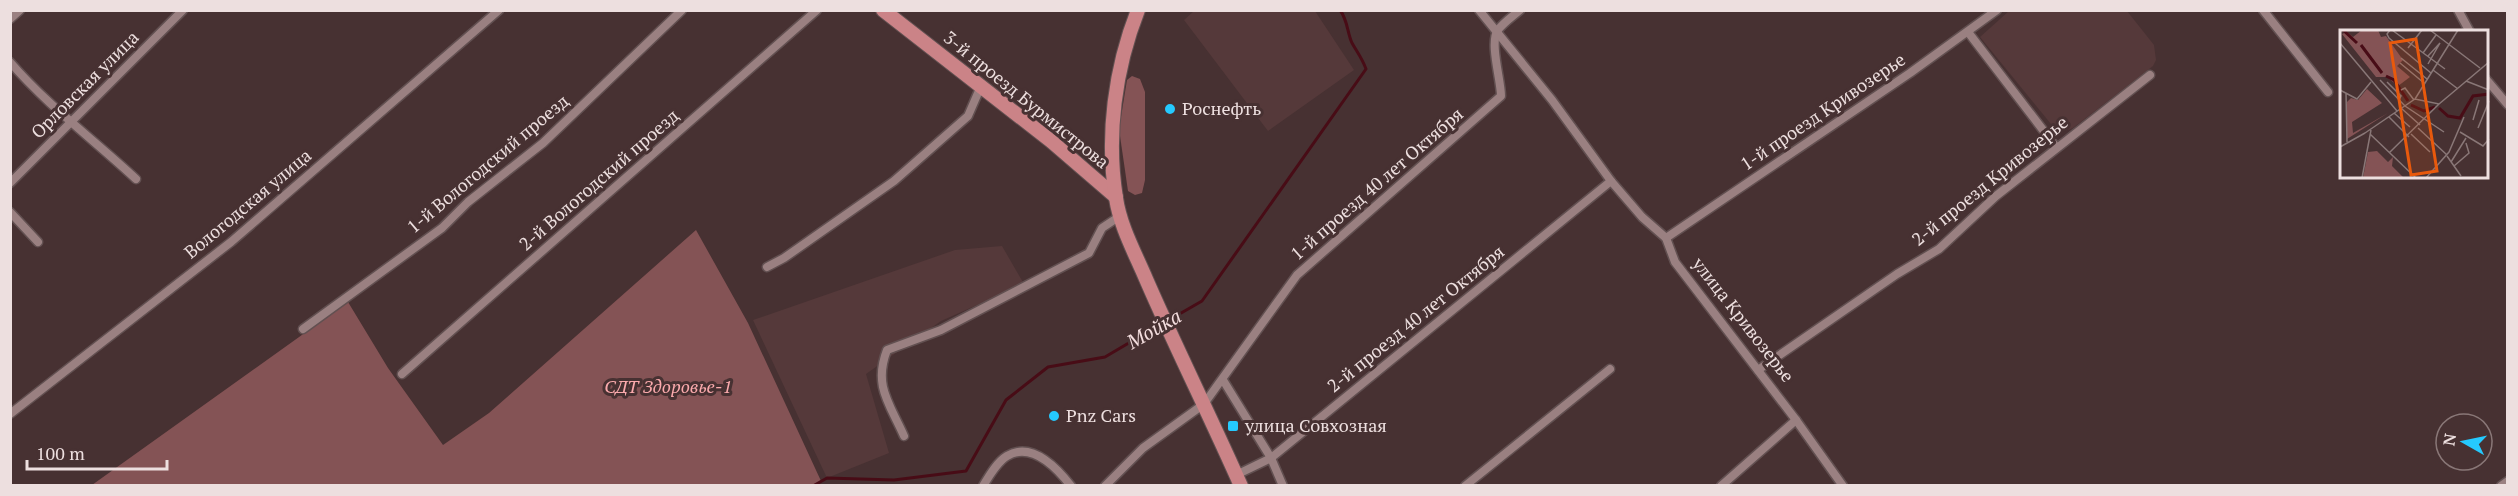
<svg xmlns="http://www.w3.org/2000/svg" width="2518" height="496" viewBox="0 0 2518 496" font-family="'PT Serif',serif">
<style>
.built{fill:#55393a}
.green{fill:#845355}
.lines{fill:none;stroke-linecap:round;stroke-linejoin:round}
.stream{stroke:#480c16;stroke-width:3}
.street-casing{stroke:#625051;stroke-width:11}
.primary-casing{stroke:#625051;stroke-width:16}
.street{stroke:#9a8081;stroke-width:8}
.primary{stroke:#cb8387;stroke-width:14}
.poi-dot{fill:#25c9fe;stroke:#473132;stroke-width:2}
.labels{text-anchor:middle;stroke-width:6;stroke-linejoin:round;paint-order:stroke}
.street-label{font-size:18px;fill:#eddfdf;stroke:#473132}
.poi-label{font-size:18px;fill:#eddfdf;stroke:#473132;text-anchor:start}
.park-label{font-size:18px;font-style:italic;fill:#fbaaad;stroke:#473132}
.water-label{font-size:20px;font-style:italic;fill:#f4dedf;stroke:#473132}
.inset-river{fill:none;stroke:#480c16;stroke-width:3}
.inset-road{fill:none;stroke:#897777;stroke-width:1.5}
.view{fill:#e8590c;fill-opacity:0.15;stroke:#e8590c;stroke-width:3}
.inset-edge{fill:none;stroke:#eddfdf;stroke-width:3}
</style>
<rect width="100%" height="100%" fill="#473132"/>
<g class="built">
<path d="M1194 11H1315L1354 70 1268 131 1184 20Z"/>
<path d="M2009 11H2127L2154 45 2156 60 2153 66 2073 128 2065 131 2055 129 1980 37Z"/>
<path d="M1002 246 1024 284 941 321 866 374 889 453 827 478 753 320 955 250Z"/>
</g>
<g class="green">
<path d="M1132 76 1140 79 1145 92V180L1142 193 1135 195 1128 191 1119 129 1127 80Z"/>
<path d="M696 230 748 323 821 481 816 485H92L348 302 388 368 443 445 489 413Z"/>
</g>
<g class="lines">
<g class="stream">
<path d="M1169 320 1202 301 1366 69C1362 58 1357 52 1352 43 1347 32 1348 21 1340 10"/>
<path d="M813 486 827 478 894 480 966 471 1006 400 1048 367 1105 357 1161 324"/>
</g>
<g class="street-casing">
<g id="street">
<path d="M1479 10 1552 100 1611 181 1642 217 1666 238 1675 262 1796 420 1843 486"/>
<path d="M2263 10 2328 92"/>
<path d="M2458 10 2470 32"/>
<path d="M10 19 20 10"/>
<path d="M1968 32 2056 147"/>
<path d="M10 62C47 105 94 140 136 179"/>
<path d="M2486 79 2508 105"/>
<path d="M10 183 183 10"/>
<path d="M10 212 38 242"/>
<path d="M1666 238 1910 73 1997 10"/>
<path d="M767 267 784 258 894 181 968 116 981 86"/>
<path d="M303 329 442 228 468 202 543 143 682 10"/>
<path d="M1758 370 1897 274 1939 249 1996 196 2150 75"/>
<path d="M402 374 817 10"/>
<path d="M1223 380 1271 458 1283 486"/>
<path d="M10 414 231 242 499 10"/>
<path d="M904 436C890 404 873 386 887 350L941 330 1089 253 1102 228 1120 216"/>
<path d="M1236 475 1271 458 1611 181"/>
<path d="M983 486C989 476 997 462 1007 456 1032 441 1057 468 1071 486"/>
<path d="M1105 486 1143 448 1204 404 1297 275 1501 96C1501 80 1489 42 1498 30 1503 23 1513 16 1520 10"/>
<path d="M1465 486 1610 369"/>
<path d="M1721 486 1796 420"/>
<path d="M2501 486 2508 481"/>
</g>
</g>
<g class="primary-casing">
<g id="primary">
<path d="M883 10 1051 141 1116 197"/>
<path d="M1138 10C1115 68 1106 136 1116 198 1120 226 1135 253 1146 279 1176 348 1210 416 1241 486"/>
</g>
</g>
<use href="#street" class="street"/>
<use href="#primary" class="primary"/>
</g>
<g class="poi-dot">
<circle cx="1170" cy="109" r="6"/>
<circle cx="1054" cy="416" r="6"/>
<rect x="1227" y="420" width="12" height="12" rx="3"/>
</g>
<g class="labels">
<g class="street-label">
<text transform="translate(85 85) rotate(-45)" y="6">Орловская улица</text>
<text transform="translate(1026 100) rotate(39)" y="6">3-й проезд Бурмистрова</text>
<text transform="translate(1823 112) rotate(-34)" y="6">1-й проезд Кривозерье</text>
<text transform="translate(488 164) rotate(-40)" y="6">1-й Вологодский проезд</text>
<text transform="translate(599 180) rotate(-41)" y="6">2-й Вологодский проезд</text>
<text transform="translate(1990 181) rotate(-39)" y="6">2-й проезд Кривозерье</text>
<text transform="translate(1377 184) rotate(-41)" y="6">1-й проезд 40 лет Октября</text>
<text transform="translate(248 204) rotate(-40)" y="6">Вологодская улица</text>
<text transform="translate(1416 319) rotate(-39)" y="6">2-й проезд 40 лет Октября</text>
<text transform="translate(1743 320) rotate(52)" y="6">улица Кривозерье</text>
</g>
<g class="poi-label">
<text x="1182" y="115">Роснефть</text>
<text x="1066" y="422">Pnz Cars</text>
<text x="1245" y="432">улица Совхозная</text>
</g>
<g class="park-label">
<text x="668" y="393">СДТ Здоровье-1</text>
</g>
<g class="water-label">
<text transform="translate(1154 329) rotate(-30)" y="7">Мойка</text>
</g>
</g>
<g transform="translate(2340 30)">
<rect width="148" height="148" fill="#473132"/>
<path d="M22 0H38L41 7 46 6 63 30 57 36 70 47 58 56 47 47H36L2 4 7 2 13 7ZM27 59 42 73 12 92 13 103 48 83 7 109V72L11 68 18 70ZM37 121 48 132 53 127 52 136 64 148H23L28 122Z" fill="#845355"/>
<path class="inset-river" d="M3 0 17 13M21 15 42 43M46 46 54 50 68 71M71 75 84 81 95 77M99 78 108 86 120 88 133 66 149 64"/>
<path class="inset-road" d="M50 0 47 4 49 8 91 43M52 0 105 39M90 0 140 38M0 13 57 81M68 18 82 0M83 23 96 5M88 26 100 13 88 34M61 28 87 49M60 33 84 53M93 40 118 59M40 50 65 76 104 102M126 51 149 60M47 52 61 66 59 70M0 60 17 69 31 52M61 60 65 58 74 70M6 63 7 112M75 69 118 0M61 78 80 95M54 83 70 97M49 87 69 107M133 90 139 70M78 98 107 125M138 98 149 71M120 102 143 116 149 109M25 103 75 69 99 74 149 32M30 104 76 148M71 104 90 122M0 117 25 103M49 123 99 74M107 126 121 146M111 132 126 108M114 136 129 123 126 113M22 148 31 100M86 148 109 122 124 87"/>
<path class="view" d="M76 9 97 141 71 145 50 13Z"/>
<rect width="148" height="148" class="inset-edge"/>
</g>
<rect width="2518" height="496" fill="none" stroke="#eddfdf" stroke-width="24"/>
<g transform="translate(2464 442) rotate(279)"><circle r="28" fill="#473132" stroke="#897777" stroke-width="1.5"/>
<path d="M0-4.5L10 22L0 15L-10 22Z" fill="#25c9fe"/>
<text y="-9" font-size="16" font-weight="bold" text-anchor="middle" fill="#eddfdf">N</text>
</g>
<path d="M27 460v9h140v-9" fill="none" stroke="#eddfdf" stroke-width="3"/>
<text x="36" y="460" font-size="18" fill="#eddfdf" stroke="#473132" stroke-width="4.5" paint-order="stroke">100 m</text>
</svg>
